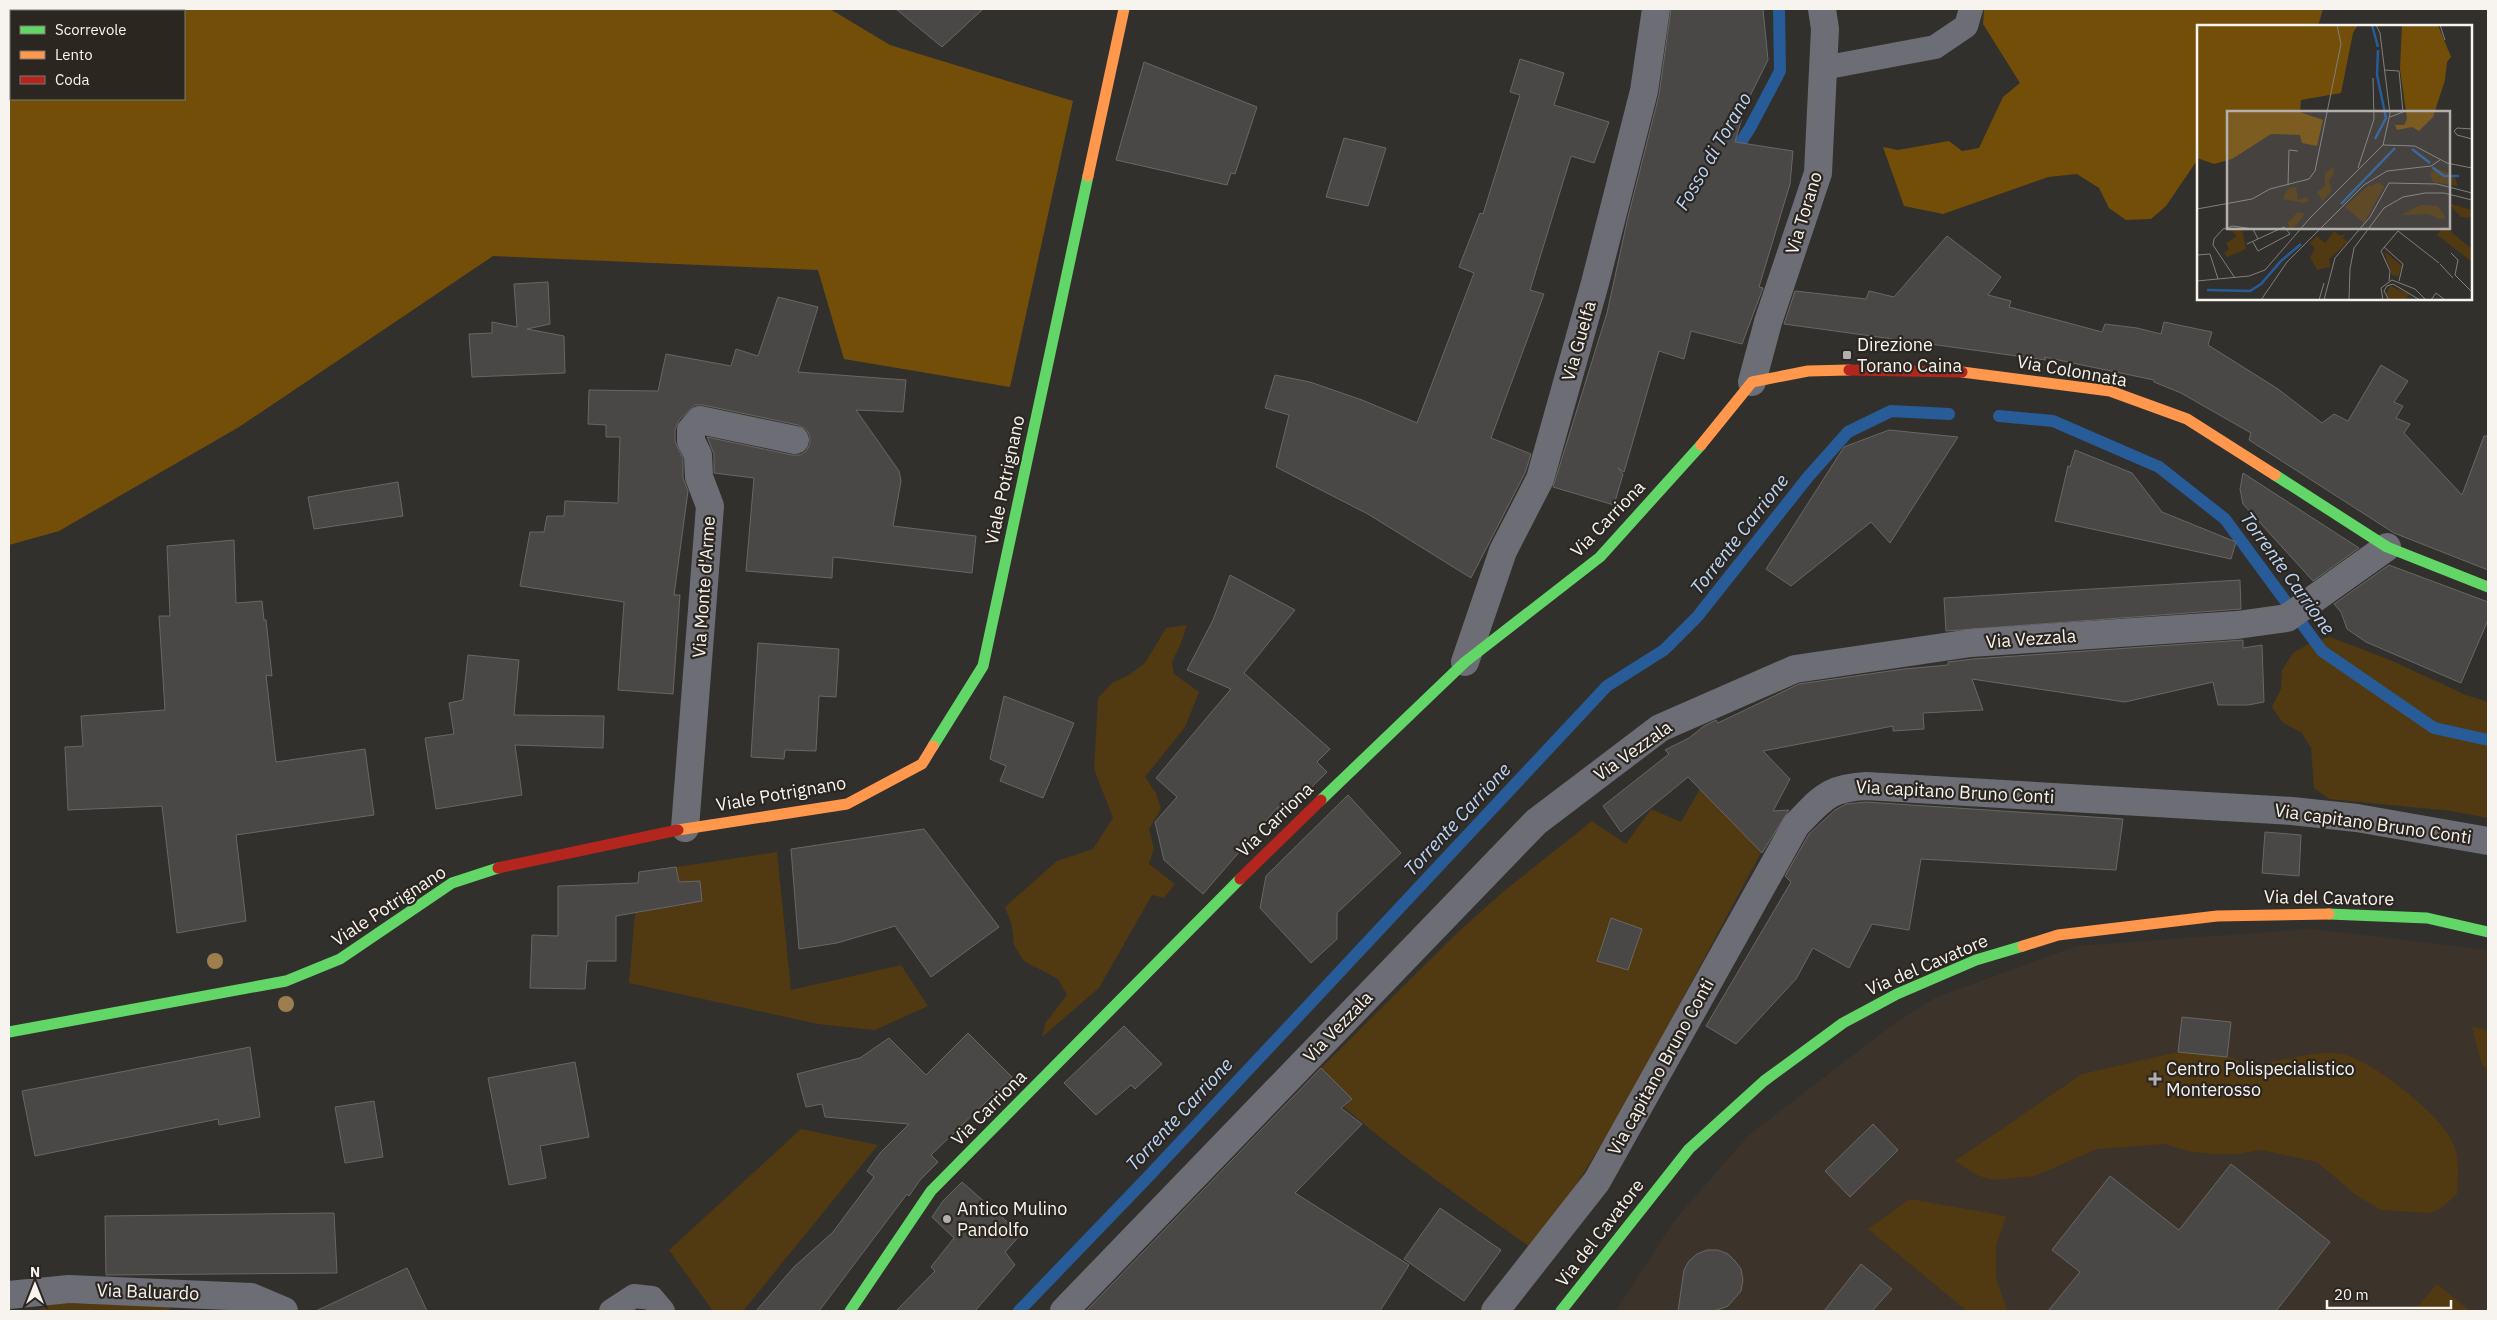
<svg xmlns="http://www.w3.org/2000/svg" width="2497" height="1320" viewBox="0 0 2497 1320" font-family="'IBM Plex Sans',sans-serif">
<style>
.built{fill:#3c342a}
.green{fill:#513911}
.forest{fill:#734e09;fill-rule:evenodd}
.lines{fill:none;stroke-linecap:round;stroke-linejoin:round}
.stream{stroke:#275c98;stroke-width:12}
.building{fill:#4a4846;stroke:#696765}
.lane{stroke:#6c6d75;stroke-width:24}
.street{stroke:#6c6d75;stroke-width:28}
.fast{stroke:#63d668;stroke-width:11}
.slow{stroke:#ff974d;stroke-width:11}
.jam{stroke:#b3261e;stroke-width:11}
.tree{fill:#9f7e4d}
.poi-dot{fill:#b2afac;stroke:#2b2620;stroke-width:2}
.labels{text-anchor:middle;stroke-width:4.5;stroke-linejoin:round;paint-order:stroke}
.street-label{font-size:18px;fill:#f7f4f0;stroke:#2b2620}
.poi-label{font-size:18px;fill:#f7f4f0;stroke:#2b2620;text-anchor:start}
.water-label{font-size:19px;font-style:italic;fill:#bad7fd;stroke:#2b2620}
.inset-river{fill:none;stroke:#275c98;stroke-width:2.5}
.inset-road{fill:none;stroke:#817e7b;stroke-width:1}
.view{fill:#b2afac;fill-opacity:0.15;stroke:#b2afac;stroke-width:2.5}
.inset-edge{fill:none;stroke:#f7f4f0;stroke-width:2.5}
</style>
<rect width="100%" height="100%" fill="#32302d"/>
<path class="built" d="M2311 929 2488 950V1311H1616L1674 1221 1749 1135 1895 1023 1937 997 2077 946Z"/>
<g class="green">
<path d="M1187 625 1181 643 1172 662 1174 674 1199 692 1185 727 1145 777 1156 793 1161 809 1149 829 1154 849 1149 864 1175 884 1164 898 1152 895 1099 988 1042 1037 1046 1022 1067 995 1058 979 1024 961 1014 945 1012 926 1005 907 1057 861 1093 849 1113 818 1094 769 1098 698 1112 683 1129 675 1145 663 1166 628Z"/>
<path d="M2330 637 2390 660 2466 695 2488 702V818L2451 811 2329 799 2314 788 2311 748 2301 732 2283 723 2272 707 2281 689 2282 670 2293 653 2310 643Z"/>
<path d="M1700 789 1762 851 1623 1109 1575 1187 1530 1247C1467 1202 1402 1158 1344 1107L1352 1099 1321 1068 1457 933 1504 891 1592 821 1626 844 1651 809 1681 822Z"/>
<path d="M777 852 791 990 901 965 928 1006 875 1030 855 1028 818 1024 629 983 635 913 683 905 676 867Z"/>
<path d="M2472 1026 2488 1031V1070L2482 1065Z"/>
<path d="M2178 1052C2194 1054 2211 1055 2227 1057 2236 1059 2245 1063 2254 1063 2282 1064 2310 1049 2341 1054 2370 1058 2444 1117 2454 1145 2460 1161 2458 1177 2457 1194L2443 1207 2430 1213 2381 1210 2356 1195 2317 1162 2261 1150 2237 1154H2213L2187 1151 2165 1144 2097 1149 2035 1176 1994 1180 1979 1176 1955 1161 2082 1074Z"/>
<path d="M801 1129 878 1145 743 1311H713L669 1250Z"/>
<path d="M1910 1199 2006 1216 1996 1246V1278L2007 1311H1967L1868 1229Z"/>
<path d="M2437 1284 2470 1311H2414Z"/>
<path d="M52 1303 169 1306 170 1311H36Z"/>
</g>
<g class="forest">
<path d="M9 9H830L890 45 1073 101 1010 387 844 359 818 270 493 256 239 427 59 531 9 545ZM11 11H184V99H11Z"/>
<path d="M1984 9H2323L2318 26H2198V159L2166 206 2151 219 2126 220 2109 208 2099 188 2077 174 2048 177 1943 214 1904 206 1883 147 1898 150 1949 141 1962 151 1979 148 2003 97 2020 83 1983 24Z"/>
</g>
<g class="lines">
<g class="stream">
<path d="M1732 156 1750 128 1780 71 1779 9"/>
<path d="M1999 416 2053 421 2159 467 2225 519 2322 651 2434 728 2488 740"/>
<path d="M1019 1311 1147 1178 1607 686 1664 650 1697 617 1808 477 1848 432 1891 411 1949 414"/>
</g>
</g>
<g class="building">
<path d="M896 9H983L942 47Z"/>
<path d="M1671 9H1763L1768 60 1746 104 1735 142 1793 151 1790 184 1759 287 1763 288 1742 344 1691 331 1684 359 1659 351 1624 472 1618 468 1623 474 1614 505 1553 487 1607 313 1628 217 1659 95Z"/>
<path d="M1520 59 1564 73 1554 105 1609 122 1594 163 1571 156 1530 290 1544 294 1491 438 1531 454 1525 473 1471 578 1368 514 1276 467 1289 415 1265 408 1275 375 1310 382 1362 400 1417 423 1474 273 1459 267 1480 213 1483 214 1520 95 1510 92Z"/>
<path d="M1144 62 1257 107 1235 174 1231 173 1227 185 1116 160Z"/>
<path d="M1344 138 1386 148 1368 206 1326 197Z"/>
<path d="M1947 236 2001 277 1988 295 2011 301 2009 307 2102 332 2105 324 2137 328 2161 334 2164 322 2212 332 2208 345 2278 389 2322 423 2334 414 2348 421 2381 365 2408 381 2394 402 2403 406 2396 418 2410 424 2404 433 2462 495 2484 436H2488V570L2394 533 2249 440 2251 433 2181 393 2154 382V380L2044 357 2046 360 1784 324 1795 291 1866 299 1869 291 1894 297Z"/>
<path d="M548 282 550 324 527 329 564 336 565 373 472 377 469 334 492 333V322L517 327 514 284Z"/>
<path d="M778 297 818 307 798 372 906 380 903 412 856 410 899 471 901 481 893 526 976 536 972 573 833 557 832 578 746 571 754 478 714 473V454L707 437 792 455H800L806 451 810 444V436L806 429 798 425 703 405H695L679 420 675 430V441L683 459V478L688 491 674 595H680L673 694 618 690 624 602 520 586 530 532H544L547 516H564L565 501 618 503 620 437H606V425L588 424 589 390 658 391 666 354 731 366 736 349 758 356Z"/>
<path d="M1889 430 1958 437 1890 543 1871 522 1791 586 1766 569 1844 447Z"/>
<path d="M2075 450 2132 473 2162 512 2236 542 2231 559 2055 521 2068 466 2070 467Z"/>
<path d="M2243 473 2359 548 2313 581 2243 504 2240 489Z"/>
<path d="M398 482 403 516 314 529 308 497Z"/>
<path d="M234 540 236 603 262 601 264 620H266L272 676 266 675 276 762 365 749 374 815 236 835 246 921 177 933 162 806 68 810 65 747 83 746 81 716 165 710 159 616H170L167 546Z"/>
<path d="M2389 565 2488 602V620L2461 683 2366 642 2347 629 2341 612 2334 604Z"/>
<path d="M1230 575 1295 610 1244 673 1330 749 1317 762 1327 772 1276 822 1278 807 1203 894 1164 860 1155 822 1177 797 1156 778 1231 689 1187 670 1213 620Z"/>
<path d="M2240 580 2241 609 1946 631 1944 598Z"/>
<path d="M2243 640V648L2262 645 2264 702 2248 705H2218L2213 682 2125 702 1972 679 1983 710 1923 713 1924 729 1893 731V726L1763 751 1790 779 1773 811 1789 810 1762 853 1688 777 1621 832 1603 806 1669 754 1665 750 1689 738 1704 726 1716 720 1718 723 1799 684 1904 669 1948 665V662L1973 659Z"/>
<path d="M758 643 839 649 836 697 819 696 816 751 785 750 784 759 751 757Z"/>
<path d="M468 655 519 660 514 715 604 716 603 748 515 745 522 795 436 809 425 738 454 734 449 703 463 700Z"/>
<path d="M1004 696 1074 723 1043 798 1000 781 1006 766 990 759Z"/>
<path d="M1348 795 1401 853 1337 913V939L1311 963 1260 908 1266 876Z"/>
<path d="M1866 802 2123 819 2116 870 1921 859 1909 930 1872 924 1849 968 1813 948 1796 979 1736 1044 1706 1026 1791 882 1785 876 1809 834 1835 810 1846 804Z"/>
<path d="M924 829 999 927 931 977 895 926 837 943 799 949 791 849Z"/>
<path d="M2265 832 2301 835 2299 876 2262 873Z"/>
<path d="M676 867 679 882 700 881 702 901 616 916V961H587L585 989 530 988 532 935 558 936V886L638 883 639 872Z"/>
<path d="M1611 918 1642 929 1628 970 1597 961Z"/>
<path d="M2182 1017 2231 1022 2227 1057 2178 1052Z"/>
<path d="M1124 1026 1162 1064 1135 1089 1131 1085 1096 1115 1064 1083Z"/>
<path d="M968 1033 1012 1077 931 1155 938 1162 920 1180 909 1196 907 1194 819 1311H756L794 1267 833 1232 874 1177 867 1171 880 1153 909 1124 825 1117 822 1104 806 1107 797 1074 860 1058 889 1038 926 1075Z"/>
<path d="M250 1047 260 1117 219 1125 218 1119 35 1156 22 1091Z"/>
<path d="M575 1062 589 1137 540 1146 546 1178 509 1185 488 1078Z"/>
<path d="M1321 1068 1352 1099 1341 1108 1362 1124 1295 1193 1409 1265 1380 1311H1086Z"/>
<path d="M374 1101 383 1157 345 1163 335 1107Z"/>
<path d="M1873 1124 1898 1150 1850 1197 1825 1171Z"/>
<path d="M2231 1164 2330 1242 2276 1311H2048L2080 1272 2052 1250 2110 1176 2179 1230Z"/>
<path d="M962 1182 1021 1234 1005 1252 1015 1265 975 1311H896L935 1271 931 1267 954 1238 932 1217 943 1201Z"/>
<path d="M1440 1208 1501 1250 1464 1301 1404 1259Z"/>
<path d="M334 1213 337 1273 106 1275 105 1216Z"/>
<path d="M1707 1250H1718L1728 1254 1735 1261 1741 1269 1743 1280 1741 1291 1728 1306 1714 1311H1678L1684 1270 1689 1261 1697 1254Z"/>
<path d="M1861 1264 1892 1289 1872 1311H1824Z"/>
<path d="M407 1268 427 1311H316Z"/>
</g>
<g class="lines">
<g class="lane">
<path d="M1823 68 1935 47 1966 26 1971 9"/>
<path d="M611 1311 634 1296 652 1298 663 1311"/>
</g>
<g class="street">
<path d="M1752 382 1768 322 1818 173 1825 29 1822 9"/>
<path d="M1465 662 1503 551 1540 479 1595 283 1644 91 1656 9"/>
<path d="M685 828 710 506 699 477 698 455 691 441V430L700 420 795 440"/>
<path d="M9 1295 69 1289 251 1297 284 1311"/>
<path d="M1064 1311 1536 822 1660 728 1795 669 1971 643 2237 625 2287 618 2387 547"/>
<path d="M1495 1311 1597 1181 1796 825C1822 799 1827 788 1866 786L2292 811 2357 818 2488 841"/>
</g>
<g class="fast">
<path d="M2275 475 2387 547 2488 587"/>
<path d="M933 746 983 666 1088 176"/>
<path d="M1321 800 1465 662 1600 557 1701 445"/>
<path d="M2329 914 2427 918 2488 932"/>
<path d="M9 1032 286 981 340 959 452 883 498 868"/>
<path d="M850 1311 931 1191 1240 879"/>
<path d="M1561 1311 1689 1149 1764 1081 1843 1023 1897 994 1976 960 2023 946"/>
</g>
<g class="slow">
<path d="M1088 176 1124 9"/>
<path d="M1962 372 2110 391 2187 419 2275 475"/>
<path d="M1701 445 1752 382 1808 371 1849 370"/>
<path d="M678 830 847 804 922 764 933 746"/>
<path d="M2023 946 2058 935 2217 916 2329 914"/>
</g>
<g class="jam">
<path d="M1849 370 1962 372"/>
<path d="M498 868 678 830"/>
<path d="M1240 879 1321 800"/>
</g>
</g>
<g class="tree">
<circle cx="215" cy="961" r="8"/>
<circle cx="286" cy="1004" r="8"/>
</g>
<g class="poi-dot">
<rect x="1842" y="350" width="10" height="10" rx="2.5"/>
<path d="M2152.5 1071.5h5v5h5v5h-5v5h-5v-5h-5v-5h5z"/>
<circle cx="947" cy="1219" r="5"/>
</g>
<g class="labels">
<g class="street-label">
<text transform="translate(1804 213) rotate(-73)" y="6">Via Torano</text>
<text transform="translate(1579 341) rotate(-74)" y="6">Via Guelfa</text>
<text transform="translate(2072 371) rotate(10)" y="6">Via Colonnata</text>
<text transform="translate(1005 480) rotate(-78)" y="6">Viale Potrignano</text>
<text transform="translate(1608 519) rotate(-46)" y="6">Via Carriona</text>
<text transform="translate(704 587) rotate(-86)" y="6">Via Monte d'Arme</text>
<text transform="translate(2031 639) rotate(-4)" y="6">Via Vezzala</text>
<text transform="translate(1633 751) rotate(-35)" y="6">Via Vezzala</text>
<text transform="translate(1955 792) rotate(3)" y="6">Via capitano Bruno Conti</text>
<text transform="translate(781 794) rotate(-10)" y="6">Viale Potrignano</text>
<text transform="translate(1275 820) rotate(-44)" y="6">Via Carriona</text>
<text transform="translate(2373 824) rotate(8)" y="6">Via capitano Bruno Conti</text>
<text transform="translate(2329 898) rotate(1)" y="6">Via del Cavatore</text>
<text transform="translate(389 906) rotate(-33)" y="6">Viale Potrignano</text>
<text transform="translate(1927 965) rotate(-23)" y="6">Via del Cavatore</text>
<text transform="translate(1338 1027) rotate(-46)" y="6">Via Vezzala</text>
<text transform="translate(1661 1067) rotate(-61)" y="6">Via capitano Bruno Conti</text>
<text transform="translate(989 1108) rotate(-45)" y="6">Via Carriona</text>
<text transform="translate(1600 1233) rotate(-52)" y="6">Via del Cavatore</text>
<text transform="translate(148 1292) rotate(2)" y="6">Via Baluardo</text>
</g>
<g class="poi-label">
<text x="1857" y="351">Direzione<tspan x="1857" dy="21">Torano Caina</tspan></text>
<text x="2166" y="1075">Centro Polispecialistico<tspan x="2166" dy="21">Monterosso</tspan></text>
<text x="957" y="1215">Antico Mulino<tspan x="957" dy="21">Pandolfo</tspan></text>
</g>
<g class="water-label">
<text transform="translate(1713 151) rotate(-60)" y="7">Fosso di Torano</text>
<text transform="translate(1739 534) rotate(-52)" y="7">Torrente Carrione</text>
<text transform="translate(2288 573) rotate(54)" y="7">Torrente Carrione</text>
<text transform="translate(1457 819) rotate(-47)" y="7">Torrente Carrione</text>
<text transform="translate(1179 1114) rotate(-47)" y="7">Torrente Carrione</text>
</g>
</g>
<g transform="translate(2197 25)">
<rect width="275" height="275" fill="#32302d"/>
<path d="M136 142 137 148 132 156 135 165 123 179 125 175 120 167 128 161V149ZM238 143 257 150 261 161 236 157 233 149ZM182 157 187 162 167 198 148 182 172 160 175 161ZM99 162 101 175 110 172 113 176 106 178 86 174 90 164ZM251 178 275 185V193L264 192ZM224 180 241 181 249 193 242 194 232 189 204 190ZM101 187 108 189 95 205 90 198ZM247 201 275 224V237L240 210ZM45 203 49 224 30 232 27 228 32 224 29 218 40 211 32 204ZM137 206 143 211 148 209 146 213 151 217 132 234 133 242 120 245 113 232 118 224 113 218 120 211 128 218ZM187 226 205 241 201 252 195 250ZM193 261 213 269 208 275H195L189 270Z" fill="#513911"/>
<path d="M0 0H161L156 8 144 68 104 75 103 87 126 95 120 121 105 118 103 110 74 109 35 134 17 139 0 133ZM205 0H241L254 32 250 37 248 55 236 92 222 106 215 102 200 105 198 100H207L210 94 203 44Z" fill="#734e09"/>
<path class="inset-river" d="M175 0 181 22M178 114 189 93 180 50 181 25M215 124 233 138M235 142 247 151H262M144 179 198 123M10 265 53 266 64 259 84 236 104 219"/>
<path class="inset-road" d="M179 0 183 8 193 89 186 120M243 0 248 15M187 45 202 46 206 87 193 92M275 104 260 103 257 106 260 110 275 114M161 143 177 94 176 53M91 160 92 125 101 126M0 184 55 174 73 164 112 154 118 146 144 19 140 0M50 219 87 202 93 209 61 226 56 217M187 222 206 239 202 256M254 228 261 235 258 250 275 267M0 230 13 229 21 254M243 239 256 253M38 253 16 220 17 214 26 204 36 201 56 204 61 214M0 256 52 251 68 245 113 193 186 120 218 121 250 138 275 143M192 256 193 246 184 226 201 206 242 238M64 275 90 237 167 160 190 146 234 141 243 135M122 275 127 258M127 275 138 233 173 192 192 158 240 159 275 168M152 275 153 244 157 223 187 183 206 172 228 168H247L275 175M186 275 184 263 195 255 218 264 229 275M192 275 187 266 190 261 196 259 223 275M234 275 239 268 248 275"/>
<path class="view" d="M30 86H253V204H30Z"/>
<rect width="275" height="275" class="inset-edge"/>
</g>
<rect width="2497" height="1320" fill="none" stroke="#f7f4f0" stroke-width="20"/>
<rect x="10" y="10" width="175" height="90" fill="#2b2620" stroke="#7d7873"/>
<rect x="20" y="26" width="25" height="8" fill="#63d668" stroke="#7d7873"/>
<text x="55" y="35" font-size="15" fill="#f7f4f0">Scorrevole</text>
<rect x="20" y="51" width="25" height="8" fill="#ff974d" stroke="#7d7873"/>
<text x="55" y="60" font-size="15" fill="#f7f4f0">Lento</text>
<rect x="20" y="76" width="25" height="8" fill="#b3261e" stroke="#7d7873"/>
<text x="55" y="85" font-size="15" fill="#f7f4f0">Coda</text>
<g transform="translate(35 1285)" stroke="#2b2620" stroke-width="4" paint-order="stroke">
<path d="M0-4L9 19L0 12L-9 19Z" fill="#f7f4f0"/>
<text y="-8" font-size="14" font-weight="bold" text-anchor="middle" fill="#f7f4f0">N</text>
</g>
<path d="M2327 1300v8h124v-8" fill="none" stroke="#f7f4f0" stroke-width="2.5"/>
<text x="2334" y="1300" font-size="15" fill="#f7f4f0" stroke="#2b2620" stroke-width="4" paint-order="stroke">20 m</text>
</svg>
